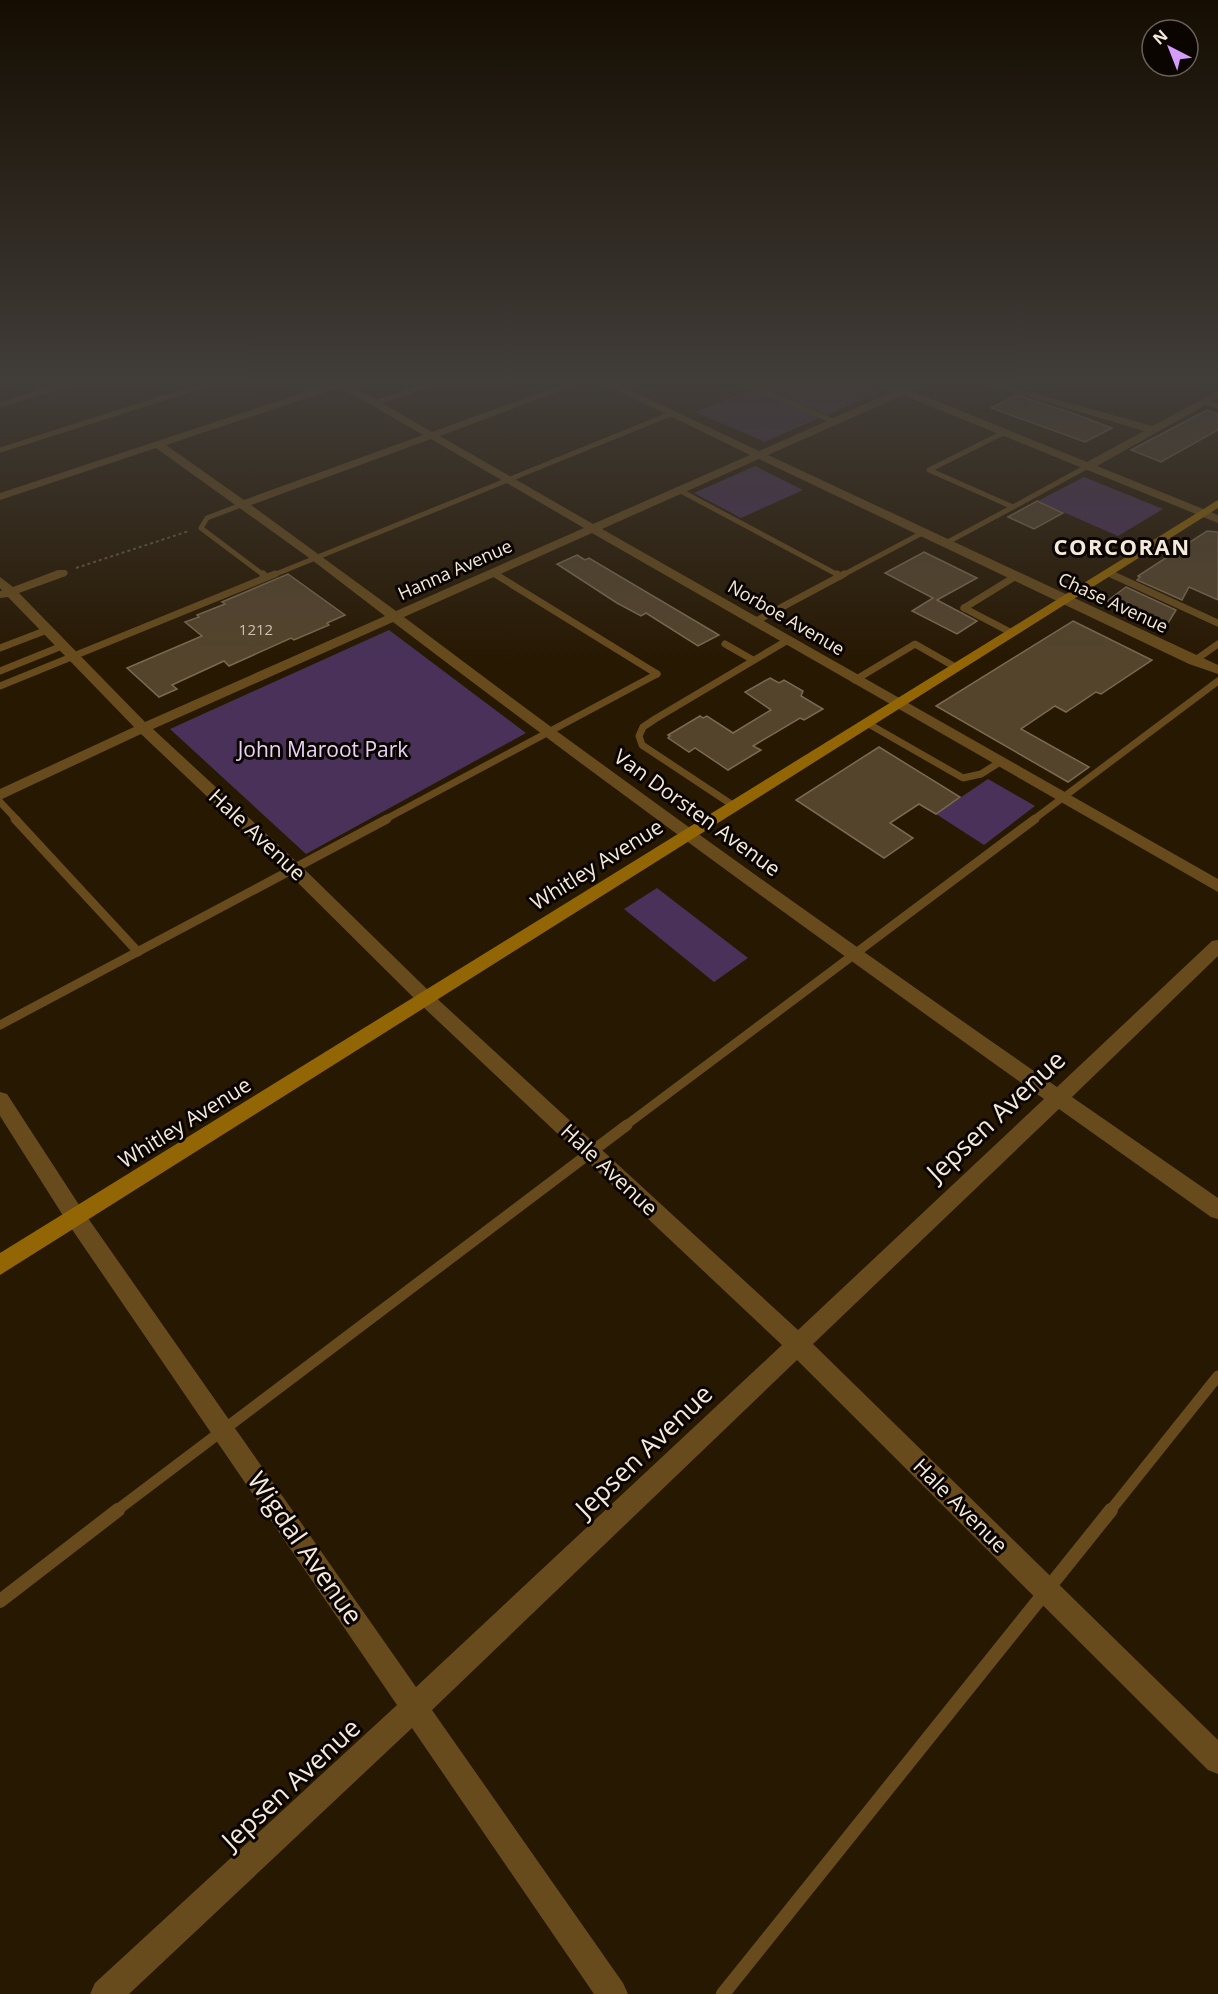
<svg xmlns="http://www.w3.org/2000/svg" width="1218" height="1994" viewBox="0 0 1218 1994" font-family="'Open Sans',sans-serif">
<style>
.green{fill:#493159}
.building{fill:#54442c;stroke:#7b6a50;stroke-width:1.5}
.lines{fill:none;stroke-linecap:round;stroke-linejoin:round}
.path{stroke:#665945;stroke-width:2;stroke-dasharray:3 3;stroke-linecap:butt}
.lane-far4{stroke:#674b1c;stroke-width:5}
.lane-far3{stroke:#674b1c;stroke-width:7}
.lane-far2{stroke:#674b1c;stroke-width:9}
.lane-far1{stroke:#674b1c;stroke-width:11}
.lane{stroke:#674b1c;stroke-width:14}
.street{fill:#674b1c;fill-rule:evenodd}
.secondary{fill:#926505;fill-rule:evenodd}
.labels{text-anchor:middle;stroke-width:6;stroke-linejoin:round;paint-order:stroke}
.far-number-label{font-size:15px;fill:#ccc0b0}
.far-street-label{font-size:18px;fill:#f4eadc;stroke:#0b0501}
.park-label{font-size:21px;fill:#e8d3f7;stroke:#0b0501}
.street-label{font-size:21px;fill:#f4eadc;stroke:#0b0501}
.far-district-label{font-size:22px;font-weight:bold;letter-spacing:1.5px;fill:#f4eadc;stroke:#0b0501}
.near-street-label{font-size:26px;fill:#f4eadc;stroke:#0b0501}
</style>
<rect width="100%" height="100%" fill="#271802"/>
<g class="green">
<path d="M746 381H851L876 393 827 415Z"/>
<path d="M752 389 819 418 765 442 695 412Z"/>
<path d="M755 466 803 490 741 518 694 493Z"/>
<path d="M1084 477 1163 509 1118 536 1038 501Z"/>
<path d="M389 630 526 733 306 854 170 729Z"/>
<path d="M988 779 1035 806 984 845 936 814Z"/>
<path d="M657 888 748 958 714 982 624 909Z"/>
</g>
<g class="building">
<path d="M1017 395 1072 413 1112 428 1085 442 991 408Z"/>
<path d="M1207 410 1218 414V430L1161 462 1131 450Z"/>
<path d="M1037 501 1063 513 1034 529 1008 517Z"/>
<path d="M1207 531 1218 532V600L1189 587 1182 600 1137 580 1140 577 1138 576Z"/>
<path d="M924 552 977 578 937 600 977 621 957 634 912 611 933 598 885 573Z"/>
<path d="M577 555 585 560 589 558 719 635 698 646 646 613 641 616 617 603 557 564Z"/>
<path d="M288 574 345 615 327 623 329 625 294 640 291 638 229 666 224 661 172 685 177 689 159 697 127 668 202 636 185 622 199 617 197 615 225 604 222 602Z"/>
<path d="M1126 587 1176 610 1165 628 1107 601Z"/>
<path d="M1073 621 1152 660 1101 694 1096 692 1066 712 1055 706 1021 729 1089 767 1068 782 936 706Z"/>
<path d="M770 678 779 683 784 680 803 691 801 696 823 709 804 720 800 718 753 746 761 750 728 770 695 748 689 752 668 738 670 736 668 735 700 716 703 718 707 716 733 733 771 710 745 692Z"/>
<path d="M879 747 960 797 936 814 919 804 890 823 913 838 884 858 796 800Z"/>
</g>
<g class="lines">
<path class="path" d="M76 568 189 531"/>
<g class="lane-far4">
<path d="M739 381 833 421"/>
<path d="M1204 402 1218 406"/>
<path d="M375 403 439 381"/>
<path d="M1005 432 929 470 1013 507 1088 466"/>
<path d="M0 450 217 381"/>
<path d="M679 490 840 576"/>
<path d="M241 505 207 518 201 528 265 576"/>
<path d="M946 543 1013 507"/>
<path d="M493 573 498 576"/>
<path d="M1108 573 1114 576"/>
<path d="M271 576 673 413"/>
<path d="M841 576 924 532"/>
</g>
<g class="lane-far3">
<path d="M263 574 266 577"/>
<path d="M495 574 657 674"/>
<path d="M837 574 840 576"/>
<path d="M1111 574 1218 623"/>
<path d="M964 608 1016 576"/>
<path d="M964 608 1012 633"/>
<path d="M756 621 844 574"/>
<path d="M725 644 753 660"/>
<path d="M0 648 47 630"/>
<path d="M1194 661 1218 644"/>
<path d="M0 671 62 646"/>
<path d="M855 680 915 644 957 668"/>
<path d="M0 686 275 574"/>
<path d="M867 723 963 778 981 774 1000 762"/>
<path d="M0 802 17 820"/>
<path d="M734 806 642 745 639 736 643 727 655 719 788 640"/>
<path d="M384 820 657 674"/>
<path d="M1033 820 1218 681"/>
</g>
<g class="lane-far2">
<path d="M15 819 138 952"/>
<path d="M0 1025 387 819"/>
<path d="M625 1126 1035 819"/>
</g>
<g class="lane-far1">
<path d="M116 1511 627 1125"/>
<path d="M1110 1511 1218 1376"/>
</g>
<g class="lane">
<path d="M0 1601 118 1510"/>
<path d="M723 1994 1111 1510"/>
</g>
<g class="street">
<path d="M70 381H85L0 408V402Z"/>
<path d="M332 381H353L349 384 432 432 572 381H586L440 436 593 524 750 455 598 381H611L759 451 894 391 873 381H886L903 388 918 381H931L912 391 1087 462 1144 431 976 381H991L1152 426 1218 391V398L1097 466 1218 515V523L903 395 768 455 1218 665V674L1189 664 759 459 602 529 1218 879V892L592 533 404 617C618 779 837 934 1057 1087L1212 941 1218 940V956L1072 1097 1218 1198V1219L1211 1217 1059 1109 813 1344 1218 1740V1774L1208 1770 797 1360 432 1710 623 1983 628 1994H594L412 1728 129 1994H90L95 1983 397 1705 69 1225 0 1116V1092L7 1094 83 1211 416 1687 782 1345 420 1004 288 873 141 734 0 800V789L134 727 8 597 0 598V591H2L0 588V577L13 587 58 570H66L68 573 66 576 19 593 145 722 385 616 312 560 156 448 0 500V493L333 383ZM340 387 423 435 244 500 166 445ZM431 439 584 528 396 611 251 505ZM393 622C607 785 825 943 1044 1099L798 1330 432 994 300 865 153 729Z"/>
</g>
<path class="secondary" d="M1218 500V508L0 1275V1253Z"/>
</g>
<linearGradient id="sky" x2="0" y2="1"><stop stop-color="#150d01"/><stop offset="0.58" stop-color="#413d39"/><stop offset="1" stop-color="#413d39" stop-opacity="0"/></linearGradient>
<rect width="1218" height="660" fill="url(#sky)"/>
<g class="labels">
<g class="far-number-label">
<text x="256" y="635">1212</text>
</g>
<g class="far-street-label">
<text transform="translate(455 570) rotate(-24)" y="6">Hanna Avenue</text>
<text transform="translate(1113 603) rotate(25)" y="6">Chase Avenue</text>
<text transform="translate(786 618) rotate(30)" y="6">Norboe Avenue</text>
</g>
<g class="park-label">
<text x="323" y="757">John Maroot Park</text>
</g>
<g class="street-label">
<text transform="translate(697 813) rotate(36)" y="7">Van Dorsten Avenue</text>
<text transform="translate(257 835) rotate(43)" y="7">Hale Avenue</text>
<text transform="translate(597 865) rotate(-32)" y="7">Whitley Avenue</text>
<text transform="translate(185 1123) rotate(-32)" y="7">Whitley Avenue</text>
<text transform="translate(609 1170) rotate(43)" y="7">Hale Avenue</text>
<text transform="translate(960 1506) rotate(45)" y="7">Hale Avenue</text>
</g>
<g class="far-district-label">
<text x="1122" y="555">CORCORAN</text>
</g>
<g class="near-street-label">
<text transform="translate(996 1116) rotate(-43)" y="9">Jepsen Avenue</text>
<text transform="translate(644 1451) rotate(-44)" y="9">Jepsen Avenue</text>
<text transform="translate(305 1548) rotate(55)" y="9">Wigdal Avenue</text>
<text transform="translate(291 1784) rotate(-43)" y="9">Jepsen Avenue</text>
</g>
</g>
<g transform="translate(1170 48) rotate(318)"><circle r="28" fill="#0b0501" stroke="#686159" stroke-width="1.5"/>
<path d="M0-4.5L10 22L0 15L-10 22Z" fill="#d49cfb"/>
<text y="-9" font-size="16" font-weight="bold" text-anchor="middle" fill="#f4eadc">N</text>
</g>
</svg>
